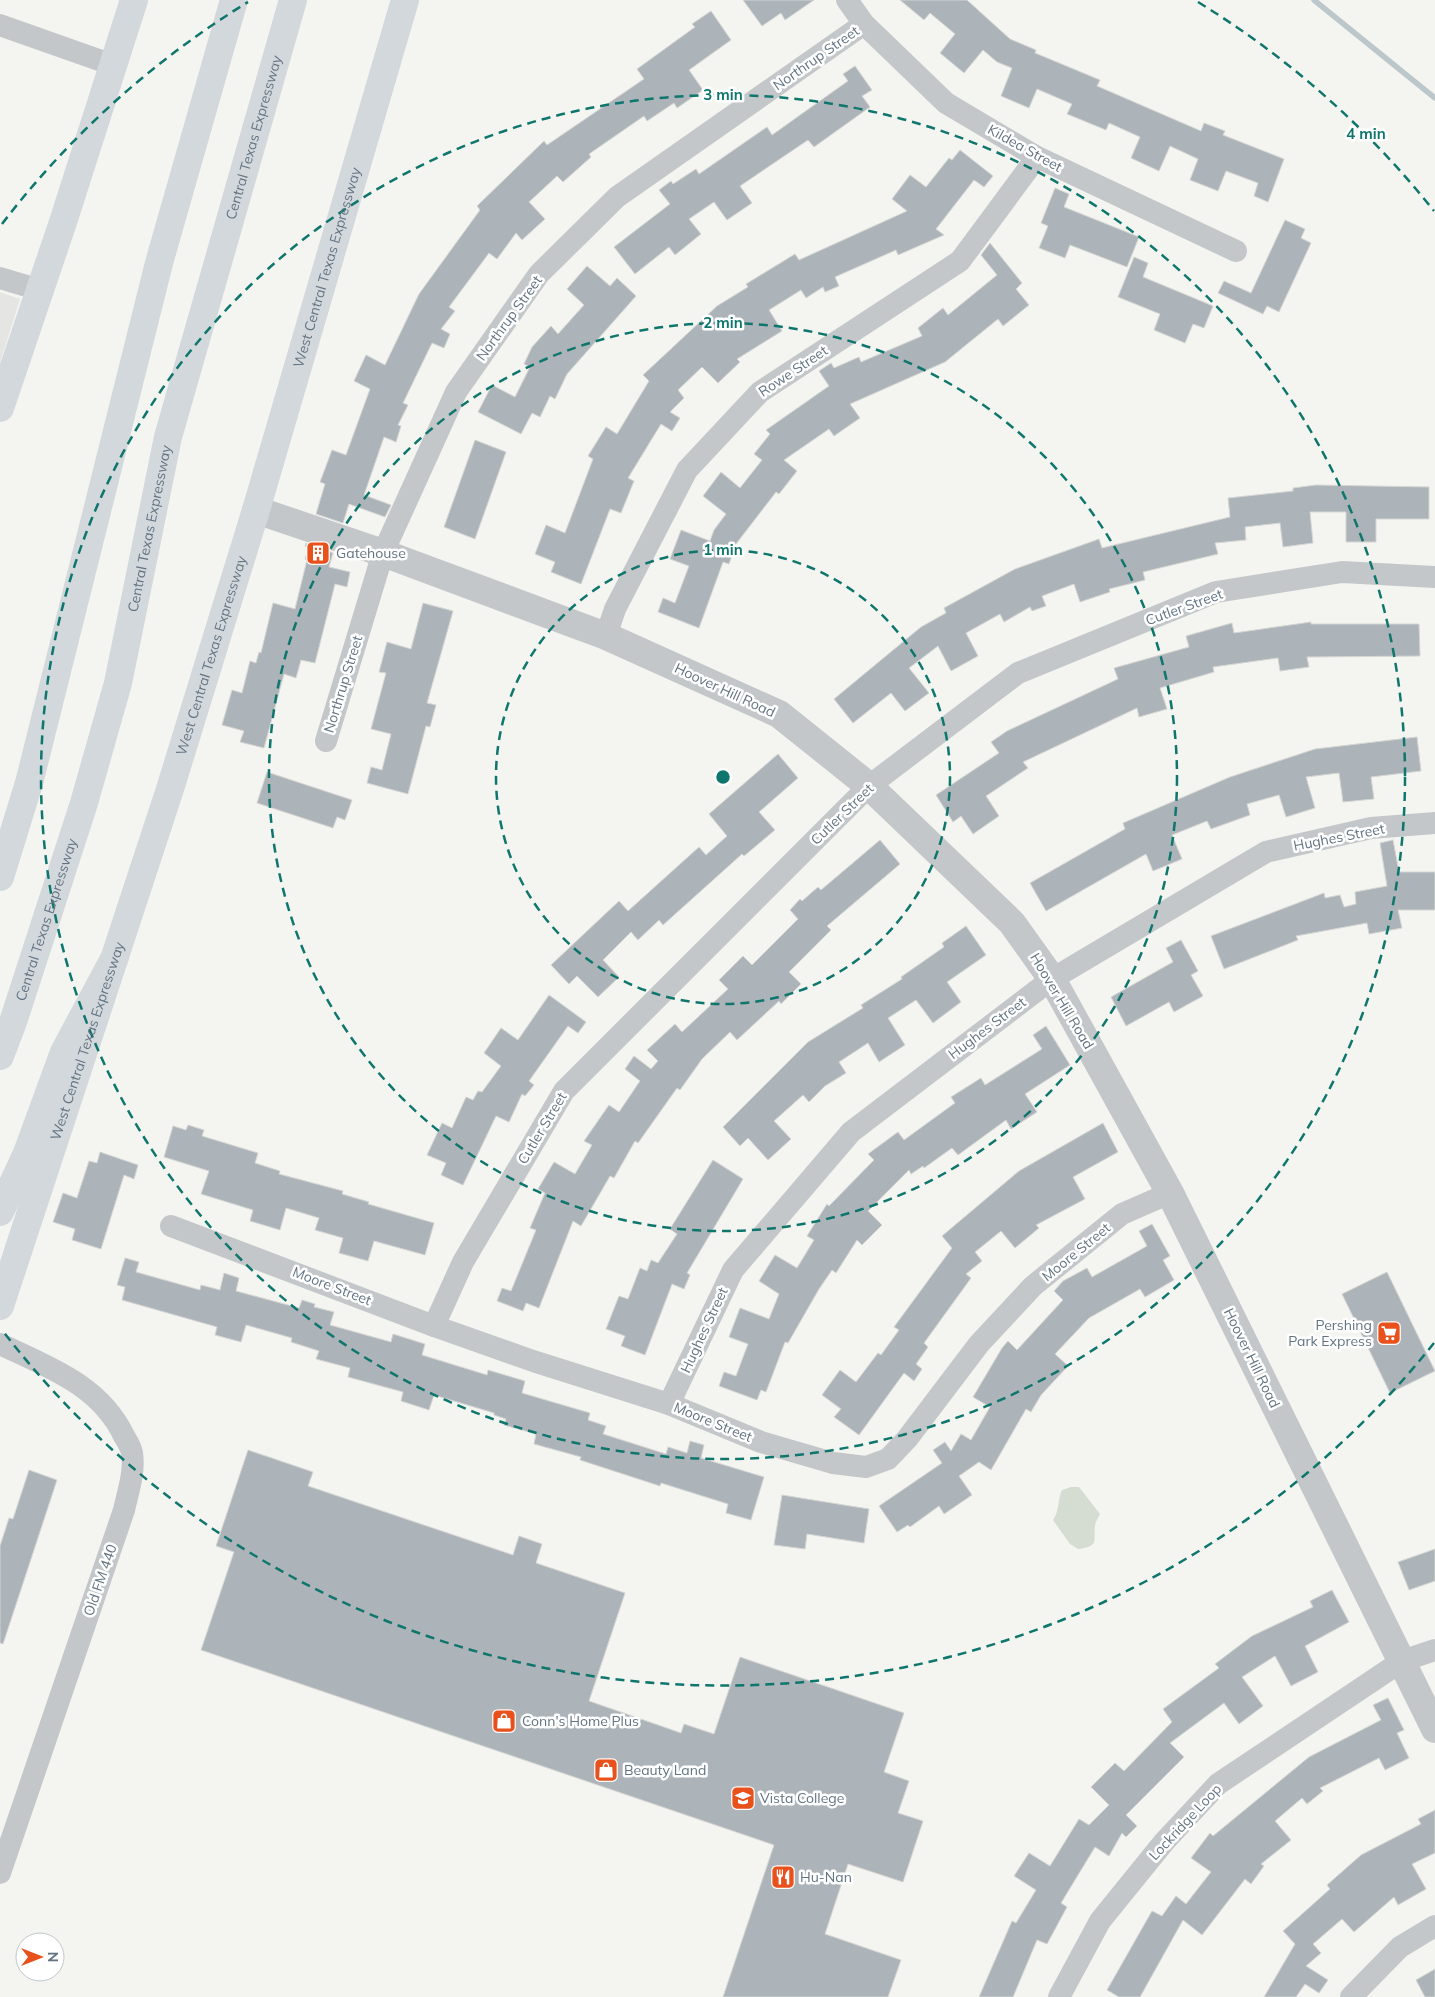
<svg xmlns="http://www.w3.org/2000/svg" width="1435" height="1997" viewBox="0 0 1435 1997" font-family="Mulish,sans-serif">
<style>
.built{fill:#e5e6e4}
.green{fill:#d5dcd1}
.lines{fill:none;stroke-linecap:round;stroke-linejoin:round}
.stream{stroke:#bcc7cc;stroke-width:5.5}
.building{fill:#acb3b9;stroke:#d5d6d3}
.minor{stroke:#c4c7ca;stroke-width:22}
.tertiary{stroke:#c4c7ca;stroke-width:28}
.secondary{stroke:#d3d8dc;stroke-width:28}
.motorway{stroke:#d3d8dc;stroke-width:28}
.ring{fill:none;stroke:#0f766e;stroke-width:2.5;stroke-dasharray:9 6}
.labels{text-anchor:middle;stroke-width:5;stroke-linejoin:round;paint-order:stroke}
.street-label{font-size:14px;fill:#627382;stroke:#fff}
.poi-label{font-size:14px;fill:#627382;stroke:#fff;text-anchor:start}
.centre{fill:#0f766e;stroke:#fff;stroke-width:2.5}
.ring-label{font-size:15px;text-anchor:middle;font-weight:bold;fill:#0f766e;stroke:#fff;stroke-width:5;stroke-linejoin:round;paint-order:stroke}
</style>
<rect width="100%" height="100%" fill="#f4f5f0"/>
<path class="built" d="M0 292 20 299 0 363Z"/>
<path class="green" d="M1071 1487H1079L1100 1514C1099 1517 1095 1522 1095 1526 1093 1541 1100 1546 1078 1549L1070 1544 1053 1520C1060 1510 1057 1501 1062 1490Z"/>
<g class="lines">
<path class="stream" d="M1314 0 1435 98"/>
</g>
<g class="building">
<path d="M743 0H814L785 20 781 13 762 26Z"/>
<path d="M900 0H967L1010 39 1036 50 1035 53 1100 80 1097 86 1201 131 1204 123 1225 131 1223 135 1284 159 1268 202 1254 196 1258 183 1226 171 1218 191 1190 180 1198 159 1170 146 1159 171 1131 158 1140 137 1109 123 1106 130 1067 114 1072 104 1037 89 1029 108 1001 96 1012 68 997 62 983 50 964 73 940 53 955 34 930 13 924 20Z"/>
<path d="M711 11 731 40 689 70 703 90 677 108 674 103 647 121 644 116 589 154 591 157 563 182 557 176 529 202 545 219 522 240 516 233 497 259 489 253 449 307 455 311 441 329 450 334 444 348 432 343 403 403 408 405 398 425 401 426 396 442 384 437 364 495 391 505 385 517 349 504 343 523 316 514 325 484 320 482 332 450 346 455 370 389 354 381 366 355 385 365 419 294 480 210 477 206 544 141 547 145 644 79 637 69 695 27 692 24Z"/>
<path d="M855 66 872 90 862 96 870 107 814 147 808 140 740 186 752 203 727 220 714 202 689 219 701 234 675 255 669 247 635 274 614 247 670 204 659 190 671 181 673 184 696 169 699 174 767 127 772 135 848 81 843 74Z"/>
<path d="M960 150 993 176 984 187 974 180 936 229 944 235 898 255 896 250 835 277 839 286 825 292 823 287 806 298 801 290 769 310 782 331 737 359 740 362 718 383 702 367 678 390 684 398 670 412 680 418 672 431 661 424 628 478 634 481 621 513 610 509 581 584 551 572 555 562 535 554 546 525 565 533 593 459 588 456 606 427 617 434 649 381 643 375 717 306 748 287 746 284 795 254 799 260 907 211 892 199 910 175 926 187 949 158 952 160Z"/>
<path d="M1055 188 1069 194 1064 207 1139 237 1127 267 1070 245 1065 258 1039 248 1048 226 1041 223Z"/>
<path d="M1285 220 1305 229 1301 238 1311 243 1279 312 1267 306 1263 314 1218 293 1224 281 1251 293Z"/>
<path d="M990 243 1022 283 1016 289 1029 305 1003 326 998 319 945 362 850 404 860 418 834 436 829 429 784 460 797 471 779 494 776 492 736 544 729 564 723 562 699 628 658 612 663 598 675 603 689 566 670 559 681 530 710 541 714 530 726 514 703 496 721 472 740 488 762 460 754 454 770 434 766 430 829 386 819 371 831 363 834 368 859 357 861 362 922 336 918 328 943 308 948 315 997 275 981 255Z"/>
<path d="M1134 257 1148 263 1143 277 1213 306 1204 328 1193 324 1185 343 1154 330 1160 314 1118 297Z"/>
<path d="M587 266 610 286 617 278 636 296 567 374 555 399 550 396 540 417 532 413 521 434 478 412 492 385 515 397 530 367 524 364 532 347 551 326 558 334 584 305 567 289Z"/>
<path d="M475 440 506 452 475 539 444 527Z"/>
<path d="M1316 485 1429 487V519H1376V542H1346V512H1310L1313 543 1283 547 1280 523 1245 527 1246 540 1215 543 1218 554 1143 572 1145 580 1109 589 1110 592 1080 602 1074 584 1042 596 1046 606 1032 611 1030 607 1004 622 1000 614 966 633 978 656 951 671 938 646 909 668 929 693 905 711 891 693 853 723 834 699 921 627 946 613 944 608 1015 569 1099 539 1102 548 1230 517 1228 498 1293 491V488Z"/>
<path d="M306 543 333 553 329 567 350 572 347 587 335 584 315 663 301 660 296 678 284 674 264 748 240 742 244 731 222 725 232 690 242 693 250 661 256 663 259 652 261 653 273 603 295 609 307 560 305 559 309 547 305 546Z"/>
<path d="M423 603 453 611 427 703 436 705 430 727 426 726 408 794 367 783 371 767 382 770 391 734 371 729 386 673 379 672 387 642 411 649Z"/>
<path d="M1311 622V624H1419L1420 656 1307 657 1309 667 1280 671 1278 658 1213 667 1214 672 1160 688 1167 709 1139 717 1137 708 1023 762 1028 768 986 796 999 816 973 834 961 816 953 822 936 795 999 753 991 742 1007 731 1118 679 1114 668 1189 647 1186 636 1232 623 1234 633Z"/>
<path d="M1417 737 1421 771 1371 777 1374 799 1343 802 1339 773 1306 777 1315 808 1286 817 1279 795 1247 804 1250 815 1211 829 1207 821 1172 835 1182 859 1153 871 1146 854 1046 911 1030 883 1125 829 1123 823 1230 777 1315 749Z"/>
<path d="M778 754 798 778 759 812 775 830 744 856 742 854 663 925 659 920 638 940 631 932 603 960 619 977 598 997 577 976 569 984 551 965 619 901 628 911 699 847 706 855 727 836 709 814Z"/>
<path d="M267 772 352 800 345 820 337 817 333 828 257 803Z"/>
<path d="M880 840 900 864 827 926 831 930 789 972 801 984 781 1004 779 1001 737 1040 730 1032 702 1059 680 1090 677 1088 638 1143 635 1141 614 1178 610 1176 581 1226 573 1221 539 1308 526 1303 523 1311 497 1301 502 1288 511 1291 536 1230 530 1228 545 1193 538 1189 554 1162 575 1174 592 1145 584 1141 609 1105 619 1112 640 1081 625 1069 634 1056 651 1069 658 1061 647 1050 675 1024 682 1032 728 989 719 980 743 956 752 965 798 919 790 910 800 899 802 901 818 887 821 890Z"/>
<path d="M1393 840 1399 872H1435V910H1398L1402 928 1369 934 1367 923 1296 936 1298 940 1224 969 1211 936 1324 893 1325 898 1340 895 1344 907 1356 904 1355 892 1387 886 1380 843Z"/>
<path d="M966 926 986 955 947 982 961 1002 933 1023 916 1000 888 1018 905 1045 879 1062 868 1043 839 1062 846 1073 825 1086 809 1102 803 1095 774 1121 791 1139 768 1160 748 1138 740 1146 723 1127 808 1042 863 1008 861 1005 902 979 901 977 944 947 942 943Z"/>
<path d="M1181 940 1198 971 1191 975 1203 996 1174 1012 1169 1002 1126 1026 1111 997 1173 962 1166 948Z"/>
<path d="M549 995 586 1022 578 1033 568 1026 529 1081 534 1085 525 1096 522 1094 509 1122 496 1116 463 1185 441 1175 446 1163 427 1155 442 1123 452 1128 466 1097 473 1100 478 1091 482 1092 501 1066 484 1053 501 1028 518 1040Z"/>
<path d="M1046 1026 1070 1065 1025 1094 1037 1112 1011 1129 1006 1120 958 1155 952 1148 924 1168 923 1166 911 1174 909 1170 868 1211 882 1225 862 1245 857 1240 836 1273 832 1270 819 1289 788 1343 785 1342 766 1392 761 1390 757 1400 719 1386 724 1372 736 1376 748 1344 729 1337 740 1308 769 1319 779 1294 759 1281 775 1255 797 1268 814 1240 807 1236 827 1204 829 1206 874 1160 868 1154 898 1132 904 1140 955 1103 951 1097 981 1078 985 1085 1042 1049 1033 1035Z"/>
<path d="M1103 1123 1118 1152 1073 1177 1085 1199 1036 1225 1039 1228 1015 1248 1001 1231 975 1252 982 1261 966 1274 971 1278 924 1343 928 1347 916 1364 922 1369 914 1381 904 1373 859 1435 834 1417 841 1409 822 1395 840 1370 856 1382 878 1353 881 1355 899 1330 894 1327 952 1248 942 1236 1019 1171Z"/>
<path d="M188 1125 204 1130 202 1136 258 1153 255 1163 280 1171 279 1174 343 1191 342 1194 369 1202 368 1204 434 1223 425 1255 374 1241 368 1261 339 1253 343 1238 315 1230 319 1218 286 1208 280 1230 250 1221 253 1210 201 1194 209 1171 164 1157 173 1126 186 1130Z"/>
<path d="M100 1152 138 1165 134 1179 124 1175 101 1249 72 1240 75 1229 53 1222 63 1193 77 1198 89 1161 97 1163Z"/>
<path d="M713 1160 743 1179 687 1273 690 1275 684 1289 672 1284 645 1355 621 1346 625 1336 606 1329 619 1296 628 1299 640 1268 647 1271 651 1260 658 1263 677 1234 670 1229Z"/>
<path d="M1152 1224 1170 1256 1163 1260 1174 1280 1145 1297 1140 1289 1089 1318 1055 1354 1068 1366 1041 1395 1031 1412 1026 1409 991 1470 979 1462 959 1476 972 1495 944 1514 939 1506 910 1527 908 1525 897 1532 879 1506 942 1463 933 1450 945 1442 951 1451 961 1434 971 1440 990 1407 973 1397 1002 1348 1008 1341 1017 1350 1063 1300 1054 1291 1063 1281 1087 1268 1092 1277 1147 1246 1139 1231Z"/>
<path d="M125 1258 139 1262 136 1272 200 1290 201 1285 220 1290 224 1273 239 1278 236 1291 299 1308 302 1300 315 1304 314 1307 334 1312 330 1325 391 1342 393 1334 425 1344 422 1355 487 1375 488 1370 525 1381 522 1393 590 1413 588 1420 606 1426 603 1434 666 1454 668 1447 687 1453 690 1441 704 1445 701 1458 764 1477 751 1520 726 1513 728 1504 661 1483 660 1486 580 1460 581 1457 534 1444 536 1434 504 1425 506 1419 494 1415V1413L434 1395 429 1410 401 1401 403 1392 348 1377 350 1368 316 1359 319 1351 291 1342 292 1338 246 1325 241 1342 215 1335 217 1327 122 1300 125 1287 117 1285Z"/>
<path d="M1387 1272 1435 1371 1390 1393 1342 1294Z"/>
<path d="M248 1450 313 1472 308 1486 513 1555 519 1536 542 1544 536 1563 625 1593 589 1701 681 1733 684 1724 714 1734 740 1657 904 1713 884 1772 909 1781 898 1813 923 1821 903 1882 848 1864 825 1934 901 1960 888 1997H723L774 1845 201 1650 234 1552 216 1546Z"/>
<path d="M29 1470 57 1480 3 1644 0 1643V1546L9 1518 13 1519Z"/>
<path d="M782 1495 869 1509 864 1543 807 1534 805 1549 774 1545Z"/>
<path d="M1435 1549V1581L1409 1590 1398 1562Z"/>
<path d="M1332 1590 1349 1622 1305 1646 1318 1672 1291 1686 1275 1656 1242 1677 1263 1706 1239 1724 1224 1703 1170 1743 1184 1757 1126 1815 1137 1826 1126 1837 1122 1833 1109 1856 1095 1847 1061 1903 1067 1907 1047 1944 1037 1940 1013 1997H979L1012 1921 1016 1923 1036 1890 1014 1876 1029 1853 1050 1866 1079 1819 1089 1825 1109 1805 1091 1787 1115 1763 1124 1771 1172 1722 1163 1709 1219 1668 1215 1664 1252 1636 1313 1607 1310 1601Z"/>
<path d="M1388 1698 1404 1730 1397 1733 1409 1758 1385 1770 1379 1758 1320 1788 1323 1791 1307 1804 1302 1798 1275 1821 1291 1840 1261 1864 1264 1866 1251 1884 1245 1879 1202 1935 1183 1920 1140 1997H1119L1107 1990 1152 1911 1162 1916 1176 1896 1186 1904 1211 1872 1191 1858 1210 1833 1213 1836 1309 1757 1381 1720 1373 1705Z"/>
<path d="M1435 1810V1853L1412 1864 1426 1889 1398 1905 1394 1897 1354 1932 1342 1919 1313 1944 1321 1953 1306 1966 1328 1980 1319 1993 1305 1984 1296 1997H1264L1295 1944 1283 1931 1330 1889 1327 1885 1361 1855 1421 1824 1418 1819Z"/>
<path d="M1435 1969V1997H1425L1416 1980Z"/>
</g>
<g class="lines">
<g class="minor">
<path d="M847 0 864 24 946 103 1037 157 1236 251"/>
<path d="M0 25 113 65"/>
<path d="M0 278 40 290"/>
<path d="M606 636 615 609 687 470 760 392 960 261 1037 157"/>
<path d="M326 741 383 553 456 392 539 274 617 197 864 24"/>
<path d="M171 1226 434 1326 533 1361 669 1404 761 1442 833 1463 866 1467 888 1459 907 1439 979 1344 1033 1286 1122 1214 1170 1193"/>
<path d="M434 1326 463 1262 564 1091 869 786 1018 673 1216 592 1342 572 1435 577"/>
<path d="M0 1344C48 1367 100 1385 124 1436 127 1441 131 1447 132 1453 135 1472 128 1492 124 1510L0 1873"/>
<path d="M669 1404 733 1270 851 1132 1052 979 1266 852 1371 828 1435 823"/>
<path d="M1059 1997 1100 1921 1164 1842 1218 1784 1402 1661 1435 1650"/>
<path d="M1351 1997 1400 1947 1435 1926"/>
</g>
<path class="tertiary" d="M256 510 383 553 606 636 779 714 869 786 1012 923 1052 979 1170 1193 1435 1729"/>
<g class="secondary">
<path d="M0 408 63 222 134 0"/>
<path id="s1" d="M0 1306 170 789 256 510 405 0"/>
</g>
<g class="motorway">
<path d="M0 877 29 783 159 263 234 0"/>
<path id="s2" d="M0 1056 14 1019 84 803 118 683 168 437 293 0"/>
<path d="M0 1212 27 1153 64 1052 115 957"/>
</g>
</g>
<g class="ring">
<circle cx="723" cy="777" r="227"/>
<circle cx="723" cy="777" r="454"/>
<circle cx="723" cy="777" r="682"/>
<path d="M1434 1343A909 909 0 0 1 2 1330M2 224A909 909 0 0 1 248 2M1198 2A909 909 0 0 1 1434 211"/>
</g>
<defs>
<g id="building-square" transform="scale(1.25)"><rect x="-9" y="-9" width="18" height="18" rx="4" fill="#e8501c" stroke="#fff"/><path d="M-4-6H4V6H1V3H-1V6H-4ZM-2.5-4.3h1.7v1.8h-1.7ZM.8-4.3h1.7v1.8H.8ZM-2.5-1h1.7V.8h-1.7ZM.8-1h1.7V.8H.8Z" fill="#fff"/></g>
<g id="supermarket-square" transform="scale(1.25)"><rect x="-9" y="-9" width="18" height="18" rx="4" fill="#e8501c" stroke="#fff"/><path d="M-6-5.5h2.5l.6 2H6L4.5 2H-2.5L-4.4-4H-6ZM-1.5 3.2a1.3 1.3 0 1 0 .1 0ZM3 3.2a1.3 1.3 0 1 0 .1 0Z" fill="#fff"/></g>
<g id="shop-square" transform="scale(1.25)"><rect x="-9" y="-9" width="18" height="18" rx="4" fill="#e8501c" stroke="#fff"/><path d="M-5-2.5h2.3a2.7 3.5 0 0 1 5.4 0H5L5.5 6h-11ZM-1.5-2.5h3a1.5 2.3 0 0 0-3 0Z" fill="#fff"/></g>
<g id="university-square" transform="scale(1.25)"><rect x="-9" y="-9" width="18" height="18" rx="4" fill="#e8501c" stroke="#fff"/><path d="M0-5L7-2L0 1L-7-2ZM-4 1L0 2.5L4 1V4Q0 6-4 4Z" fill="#fff"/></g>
<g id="restaurant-square" transform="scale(1.25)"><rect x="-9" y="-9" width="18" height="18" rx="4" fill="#e8501c" stroke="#fff"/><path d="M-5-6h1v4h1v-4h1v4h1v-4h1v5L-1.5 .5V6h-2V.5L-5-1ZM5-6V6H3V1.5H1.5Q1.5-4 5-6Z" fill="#fff"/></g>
</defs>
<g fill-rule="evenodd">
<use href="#building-square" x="318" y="553"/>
<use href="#supermarket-square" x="1389" y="1333"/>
<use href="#shop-square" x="504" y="1721"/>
<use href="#shop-square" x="606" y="1770"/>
<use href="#university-square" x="743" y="1798"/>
<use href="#restaurant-square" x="783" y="1877"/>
</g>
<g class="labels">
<g class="street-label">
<text transform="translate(816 58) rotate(-35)" y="5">Northrup Street</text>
<text dy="5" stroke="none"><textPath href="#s2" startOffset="954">Central Texas Expressway</textPath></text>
<text transform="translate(1025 148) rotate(29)" y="5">Kildea Street</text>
<text dy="5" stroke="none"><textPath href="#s1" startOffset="1089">West Central Texas Expressway</textPath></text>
<text transform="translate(509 318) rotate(-54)" y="5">Northrup Street</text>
<text transform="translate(793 371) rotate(-34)" y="5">Rowe Street</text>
<text dy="5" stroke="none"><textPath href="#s2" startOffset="549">Central Texas Expressway</textPath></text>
<text transform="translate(1184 607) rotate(-20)" y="5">Cutler Street</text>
<text dy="5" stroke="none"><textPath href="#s1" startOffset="684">West Central Texas Expressway</textPath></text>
<text transform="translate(343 684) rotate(-73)" y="5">Northrup Street</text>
<text transform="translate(725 690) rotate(25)" y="5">Hoover Hill Road</text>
<text transform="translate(842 814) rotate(-44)" y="5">Cutler Street</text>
<text transform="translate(1339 837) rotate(-11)" y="5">Hughes Street</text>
<text dy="5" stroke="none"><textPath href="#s2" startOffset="144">Central Texas Expressway</textPath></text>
<text transform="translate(1062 1001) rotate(59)" y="5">Hoover Hill Road</text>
<text transform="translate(987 1028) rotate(-37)" y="5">Hughes Street</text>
<text dy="5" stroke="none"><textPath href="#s1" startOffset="279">West Central Texas Expressway</textPath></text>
<text transform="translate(542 1128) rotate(-59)" y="5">Cutler Street</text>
<text transform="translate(1076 1252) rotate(-39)" y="5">Moore Street</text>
<text transform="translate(332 1286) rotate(21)" y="5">Moore Street</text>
<text transform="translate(704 1330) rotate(-65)" y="5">Hughes Street</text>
<text transform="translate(1252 1358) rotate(64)" y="5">Hoover Hill Road</text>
<text transform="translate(713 1422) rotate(22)" y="5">Moore Street</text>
<text transform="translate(100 1580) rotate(-71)" y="5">Old FM 440</text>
<text transform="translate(1185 1822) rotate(-47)" y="5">Lockridge Loop</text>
</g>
<g class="poi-label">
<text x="336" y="558">Gatehouse</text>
<text x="1372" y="1330" text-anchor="end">Pershing<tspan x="1372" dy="16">Park Express</tspan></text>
<text x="522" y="1726">Conn's Home Plus</text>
<text x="624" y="1775">Beauty Land</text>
<text x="760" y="1803">Vista College</text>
<text x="800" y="1882">Hu-Nan</text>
</g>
</g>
<circle cx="723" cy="777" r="8" class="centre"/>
<g class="ring-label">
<text x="723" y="100">3 min</text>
<text x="1366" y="139">4 min</text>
<text x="723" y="328">2 min</text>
<text x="723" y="555">1 min</text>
</g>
<g transform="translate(40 1957) rotate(90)"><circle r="24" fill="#ffffff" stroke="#c0c7cd"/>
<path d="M0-4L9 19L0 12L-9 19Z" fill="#e8501c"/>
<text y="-8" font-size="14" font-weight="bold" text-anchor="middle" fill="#627382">N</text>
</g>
</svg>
